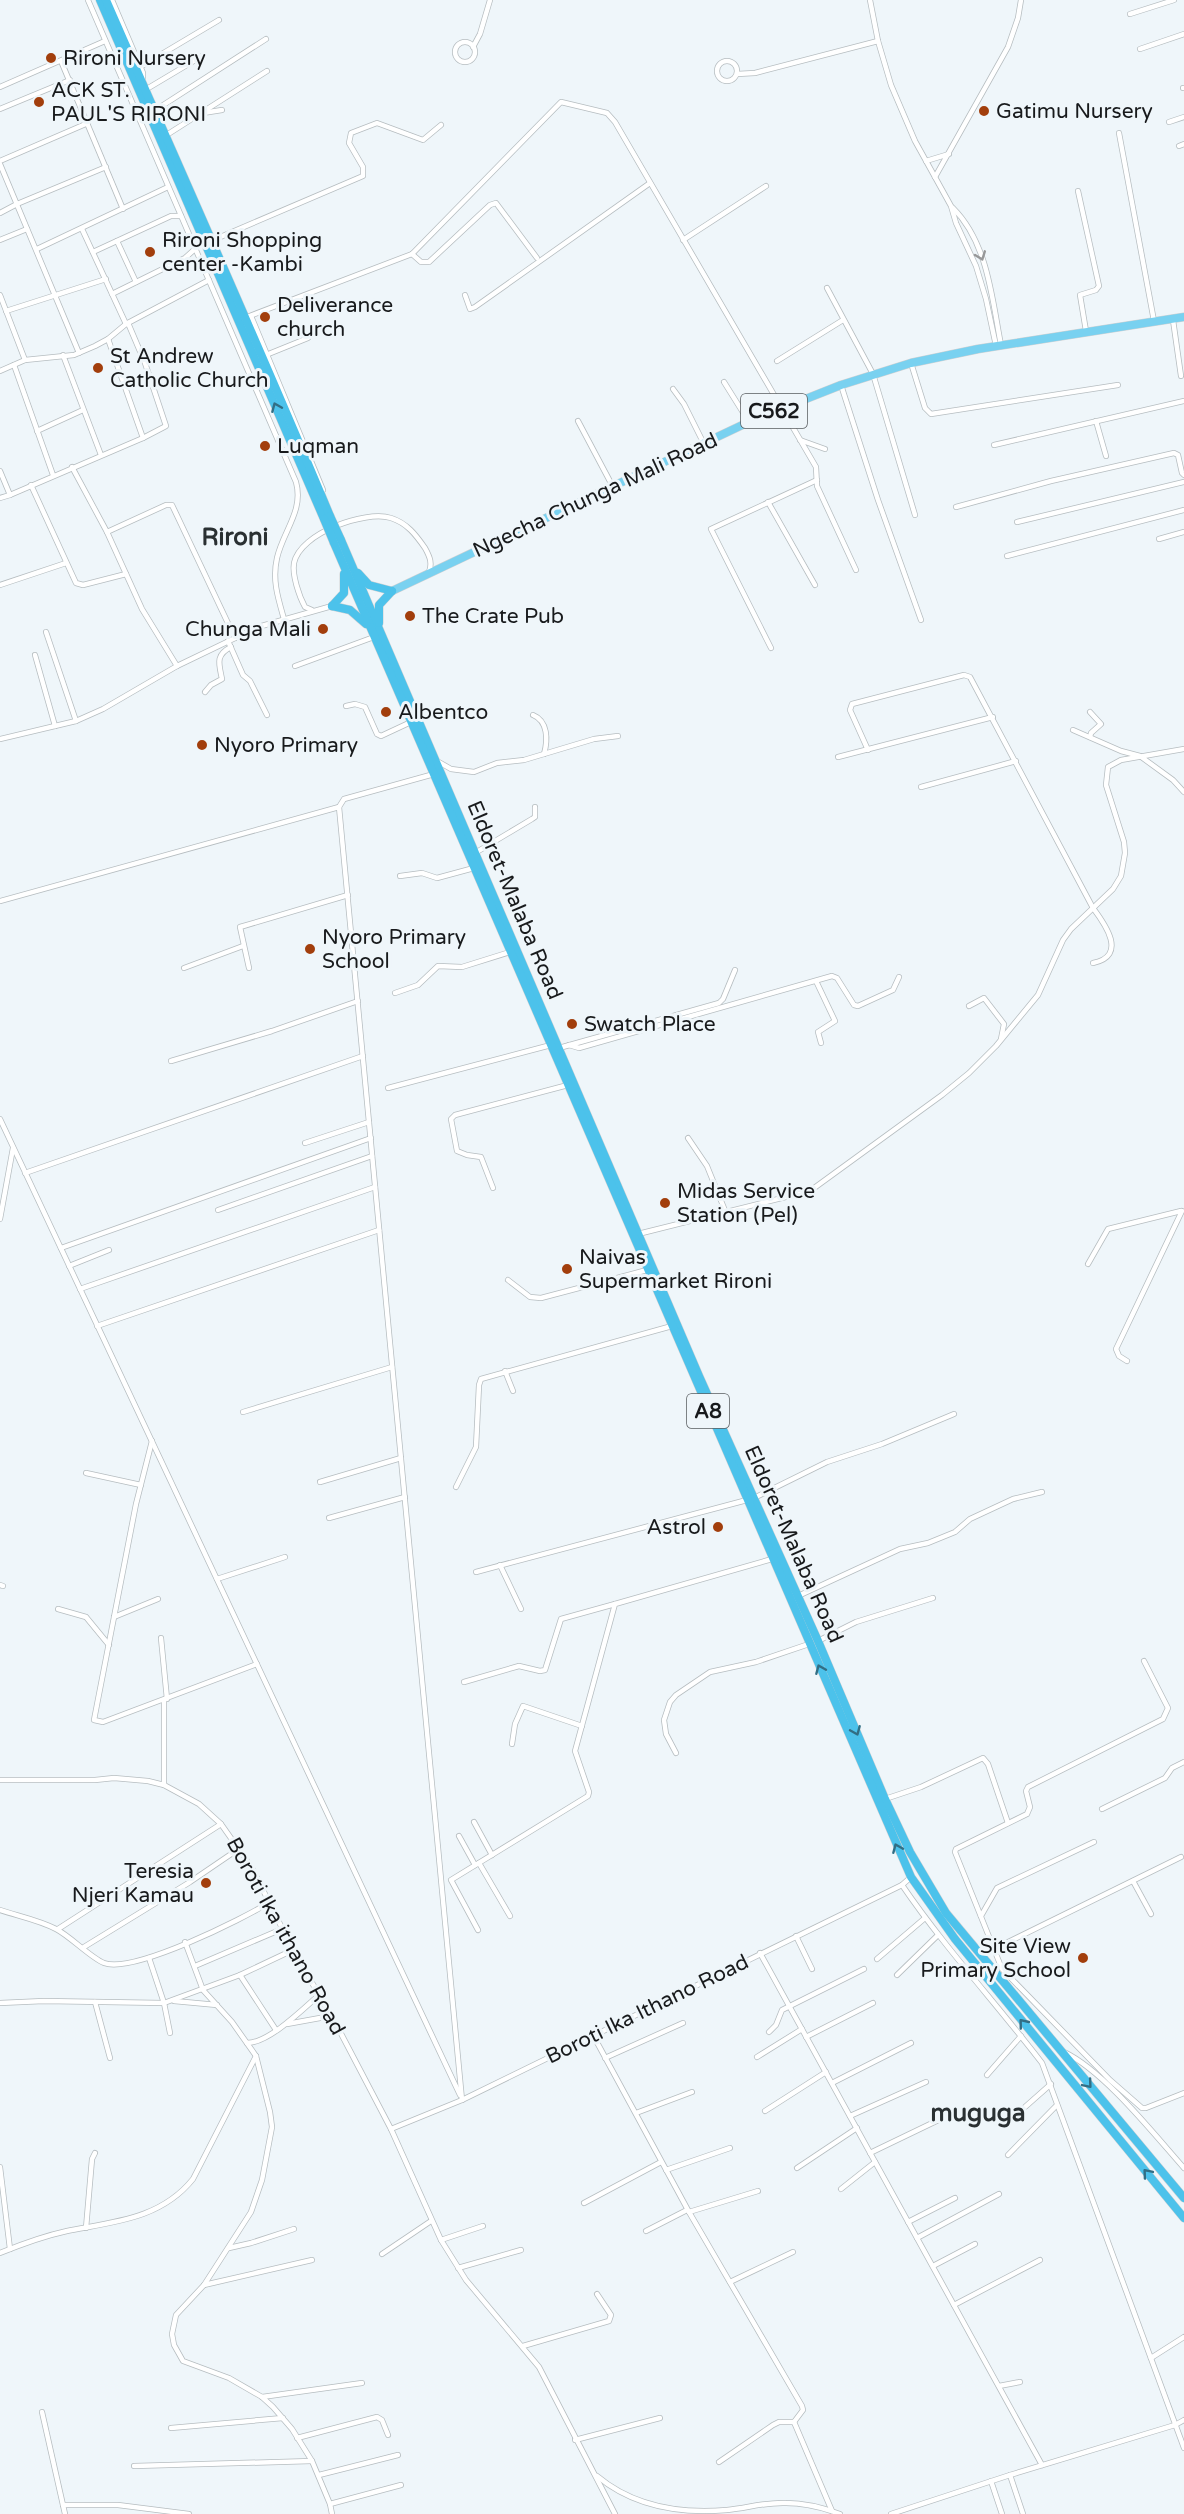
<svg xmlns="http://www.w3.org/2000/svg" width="1184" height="2514" viewBox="0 0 1184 2514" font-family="'Varela Round',sans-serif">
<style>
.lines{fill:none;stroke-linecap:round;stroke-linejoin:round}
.minor-casing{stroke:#b6bdc0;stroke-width:6}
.primary-casing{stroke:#d1d1d2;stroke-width:9}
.trunk-casing{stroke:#d1d1d2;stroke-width:9}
.minor{stroke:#fff;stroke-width:4.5}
.primary{stroke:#79d1f0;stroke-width:8}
.trunk{stroke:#4cc2eb;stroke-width:8}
.trunk-bridge-casing{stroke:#d1d1d2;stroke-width:9;stroke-linecap:butt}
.trunk-bridge{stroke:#4cc2eb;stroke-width:8}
.oneway{stroke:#979899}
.oneway2{stroke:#326e84}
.poi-dot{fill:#a23e0c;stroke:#eff6fa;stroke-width:2}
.labels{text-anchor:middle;stroke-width:6;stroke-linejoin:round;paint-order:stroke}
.shield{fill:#eff6fa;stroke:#585c5f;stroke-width:1.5}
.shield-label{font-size:20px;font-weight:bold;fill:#181a1c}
.poi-label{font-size:21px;fill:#181a1c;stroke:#eff6fa;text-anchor:start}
.street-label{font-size:21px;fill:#181a1c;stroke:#eff6fa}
.quarter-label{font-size:24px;font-weight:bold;fill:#2a3032;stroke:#eff6fa}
</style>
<rect width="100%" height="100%" fill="#eff6fa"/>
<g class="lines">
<g class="minor-casing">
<g id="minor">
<path d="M88 0 296 482C304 511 283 531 277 558 272 580 278 598 284 619"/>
<path d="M112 0 143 73V81"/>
<path d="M870 0 878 41 891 85 915 141 951 206 956 223 976 266 986 299 996 346"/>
<path d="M1130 14 1174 0"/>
<circle cx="465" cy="52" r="10"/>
<path d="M473 47 480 34 490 0"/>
<path d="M1140 49 1184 34"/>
<path d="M61 61 123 209"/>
<circle cx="727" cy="71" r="10"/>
<path d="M140 67 219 20"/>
<path d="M737 74 755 73 878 41"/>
<path d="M0 87 105 41"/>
<path d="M1183 88H1184"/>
<path d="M145 90 202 56"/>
<path d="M0 109 70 80"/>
<path d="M154 111 266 39"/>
<path d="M203 113 222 110"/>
<path d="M1169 122 1184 117"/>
<path d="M1119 133 1154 321"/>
<path d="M165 136 267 71"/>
<path d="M1179 146 1184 144"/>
<path d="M0 161 88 123"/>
<path d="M926 161 949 154"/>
<path d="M0 164 79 353"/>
<path d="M935 177 1008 47 1018 18 1021 0"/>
<path d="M1078 191 1099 286 1096 290 1080 295 1086 331"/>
<path d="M953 208C988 243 992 299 1001 345"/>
<path d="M0 213 17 204 106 167"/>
<path d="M82 229 126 324"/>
<path d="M0 240 27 229"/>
<path d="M683 240 766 186"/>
<path d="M117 241 136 282"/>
<path d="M211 241 363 176V167L349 143 351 133 377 123 423 140 441 125"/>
<path d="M37 249 168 187"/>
<path d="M93 252 171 216H181"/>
<path d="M412 254 421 262H429L490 205 496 203 537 258"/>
<path d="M827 288 873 374 915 515"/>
<path d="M112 294 185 258 195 249"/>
<path d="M0 295 25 360"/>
<path d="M465 295 470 309 475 307 650 183"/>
<path d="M6 311 106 279"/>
<path d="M251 316 323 490"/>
<path d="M247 317 412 254 561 102 607 113 615 122 816 467 817 486 856 570"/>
<path d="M1173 320 1181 376"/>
<path d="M128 323 145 363 166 426 143 438"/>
<path d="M63 355 101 455"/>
<path d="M266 355 308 338 307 328"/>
<path d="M777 361 843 320"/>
<path d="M911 363 925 408 931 414 1118 385"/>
<path d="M14 365 53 475"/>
<path d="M0 371 25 360 74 355 95 346 108 339 126 324 209 280"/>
<path d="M724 382 749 422"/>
<path d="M841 385 878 500 921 620"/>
<path d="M673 389 684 404 704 444"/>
<path d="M578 421 613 487"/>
<path d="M1096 421 1106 456"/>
<path d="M37 431 83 410"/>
<path d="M800 440 825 449"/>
<path d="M994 445 1184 401"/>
<path d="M72 467 107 532 142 609 177 666"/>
<path d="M0 471 10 495 143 438 108 339"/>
<path d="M31 485 76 583 83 585 126 574"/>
<path d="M0 498 10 495"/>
<path d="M768 502 815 585"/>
<path d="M956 507 1051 481 1174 453 1178 455 1182 473 1184 475"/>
<path d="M1017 522 1184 482"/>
<path d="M107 532 166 505H172L235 638"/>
<path d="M1159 539 1184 532"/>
<path d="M1007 556 1184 510"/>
<path d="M0 585 66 563"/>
<path d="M312 610 305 607C299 596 292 575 294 563 300 533 365 510 391 518 407 523 416 535 425 548 430 557 433 564 428 574"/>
<path d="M46 632 76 721"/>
<path d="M228 641 243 675 250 681 267 715"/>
<path d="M771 648 711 529 817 480"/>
<path d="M35 655 55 726"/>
<path d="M295 666 374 637"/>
<path d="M205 692 211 685 222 679C219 664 215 655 231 647"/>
<path d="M346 706 355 704 365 707 377 734 381 736 411 722"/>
<path d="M533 715C548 721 548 740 544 754"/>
<path d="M1073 730 1121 751 1140 756 1173 780 1184 792"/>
<path d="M1090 737 1091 733 1101 724 1090 712"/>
<path d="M0 739 76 721 103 709 177 666 258 627 332 606"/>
<path d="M868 750 850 710 852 704 964 675 970 677 1093 908C1105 924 1128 956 1093 963"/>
<path d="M838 757 993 717"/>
<path d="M437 761 451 769 474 772 497 763 524 760 594 739 618 736"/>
<path d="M434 774 344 799 339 807 462 2100"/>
<path d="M921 787 1016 761"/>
<path d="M475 853 532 819 535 817V807"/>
<path d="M400 876 422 873 437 878 474 868"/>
<path d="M0 901 339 807"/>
<path d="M184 968 243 946"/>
<path d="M249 968 240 927 348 895"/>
<path d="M816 981 835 1021 818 1032 821 1043"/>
<path d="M395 993 418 985 438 966 462 967 510 952"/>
<path d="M969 1006 984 998 1004 1024 1001 1039"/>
<path d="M569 1045 579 1048 832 976 837 978 854 1005 858 1006 893 990 899 977"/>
<path d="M559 1048 719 1003 723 999 735 970"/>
<path d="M171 1061 272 1031 358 1001"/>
<path d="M388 1088 551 1045"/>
<path d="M0 1119 460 2095"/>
<path d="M688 1138 707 1166 726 1213"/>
<path d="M305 1143 369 1122"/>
<path d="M25 1173 363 1056"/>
<path d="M493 1188 481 1157 467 1155 457 1151 451 1119 455 1115 568 1085"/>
<path d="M218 1210 372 1156"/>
<path d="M0 1219 13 1148"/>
<path d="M638 1234 810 1191 942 1095 969 1073 996 1046 1038 995 1063 940 1071 929 1113 889 1121 876 1125 853 1124 842 1106 785 1108 767 1121 760 1184 749"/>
<path d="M61 1248 371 1138"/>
<path d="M1088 1264 1108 1229 1181 1211"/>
<path d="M69 1266 109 1250"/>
<path d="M508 1280 530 1297 541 1298 647 1270"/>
<path d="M80 1289 375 1187"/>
<path d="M97 1326 379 1230"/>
<path d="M1127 1361 1119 1356 1116 1349 1182 1211"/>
<path d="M505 1371 513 1391"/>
<path d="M243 1412 392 1367"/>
<path d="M152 1441 136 1504 94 1720 103 1722 257 1664"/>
<path d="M86 1473 141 1485"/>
<path d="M320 1482 401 1458"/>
<path d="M456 1487 476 1447 479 1385 481 1379 672 1326"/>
<path d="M754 1498 827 1462 882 1444 954 1414"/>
<path d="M329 1518 405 1497"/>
<path d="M500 1565 521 1609"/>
<path d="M476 1572 747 1500"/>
<path d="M217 1579 285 1557"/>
<path d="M0 1585 3 1586"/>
<path d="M798 1596 900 1549 928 1543 955 1532 970 1519 1013 1499 1042 1492"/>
<path d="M58 1609 86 1617 109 1645"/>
<path d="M114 1617 158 1599"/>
<path d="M161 1638 167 1699"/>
<path d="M818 1641 856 1622 933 1598"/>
<path d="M1144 1661 1168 1708 1163 1719 1028 1787 1026 1791 1030 1807 1027 1814 956 1849 955 1852 1002 1969 1110 2080 1142 2108H1146L1184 2093"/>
<path d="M464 1682 519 1666 540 1671 545 1670 561 1619 615 1604"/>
<path d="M164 1700V1785"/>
<path d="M512 1744 515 1724 523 1706 582 1726"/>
<path d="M676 1753 666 1734 664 1720 670 1702 676 1695 710 1672 756 1662 809 1644"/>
<path d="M0 1780H95L114 1778 148 1781 164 1785 199 1804 221 1824 252 1868 293 1950 336 2024 391 2129 441 2240 466 2280 539 2367 615 2514"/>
<path d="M885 1799 921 1787 983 1758 988 1764 1008 1823"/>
<path d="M1102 1809 1165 1778 1172 1768 1184 1762"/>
<path d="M474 1822 492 1855"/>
<path d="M459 1836 475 1865"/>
<path d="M479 1863 510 1916"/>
<path d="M1133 1881 1151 1914"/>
<path d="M902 1885C945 1948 996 2003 1042 2063L1184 2448"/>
<path d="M0 1910C18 1916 39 1920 56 1929 70 1936 91 1958 104 1963 133 1974 243 1919 270 1902"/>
<path d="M981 1916 997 1888 1094 1842"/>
<path d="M58 1929 221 1824"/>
<path d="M478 1930 451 1880 588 1796 589 1792 575 1751 615 1604 772 1559"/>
<path d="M796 1936 812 1969"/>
<path d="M185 1942 203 1990 232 2022 256 2056 270 2112 272 2127 262 2180 251 2212 204 2285 176 2315 172 2334 174 2345 183 2361 229 2378 262 2397 273 2407 292 2429 312 2461 330 2504 332 2514"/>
<path d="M84 1947 190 1882 240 1848"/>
<path d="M994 1949 1181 1857"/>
<path d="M760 1953 1042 2465"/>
<path d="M149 1958 164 2003 170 2033"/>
<path d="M877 1959 925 1918"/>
<path d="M195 1966 282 1929"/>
<path d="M240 1975 276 2030"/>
<path d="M897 1975 937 1936"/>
<path d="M174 2001 217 2005"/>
<path d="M95 2002 110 2058"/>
<path d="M0 2003 44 2001 164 2003 240 1975 293 1950"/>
<path d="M287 2024 331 2016"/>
<path d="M769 2032 776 2025 782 2010 864 1969"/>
<path d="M593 2035 689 2212 802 2406 803 2410 794 2422"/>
<path d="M806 2037 873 2003"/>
<path d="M247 2043C269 2043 303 2009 319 1995"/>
<path d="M1064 2052C1104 2071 1153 2133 1184 2168"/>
<path d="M757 2057 802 2029"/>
<path d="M605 2058 683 2023"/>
<path d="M987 2075 1021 2036"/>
<path d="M832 2083 911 2043"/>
<path d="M1025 2107 1051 2084"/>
<path d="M765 2111 826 2072"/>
<path d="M636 2113 692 2092"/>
<path d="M850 2116 926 2082"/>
<path d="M391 2129 462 2100 902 1885 911 1877"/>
<path d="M870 2153 951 2114"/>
<path d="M1008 2155 1057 2105"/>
<path d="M0 2167 10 2249"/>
<path d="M797 2168 857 2128"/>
<path d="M666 2170 730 2148"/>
<path d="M841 2189 875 2162"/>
<path d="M584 2203 661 2162"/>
<path d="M689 2212 758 2191"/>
<path d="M908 2222 955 2198"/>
<path d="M86 2228 92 2159 95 2153"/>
<path d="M646 2231 687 2210"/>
<path d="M917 2238 999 2194"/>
<path d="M441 2240 483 2226"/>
<path d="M229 2248 251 2243 294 2229"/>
<path d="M0 2253C22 2244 44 2236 67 2231 113 2222 161 2219 193 2179L256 2056"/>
<path d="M382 2254 431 2221"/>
<path d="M933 2266 975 2244"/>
<path d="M458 2268 521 2250"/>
<path d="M730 2282 793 2252"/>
<path d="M204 2285 312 2260"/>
<path d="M954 2305 1040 2260"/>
<path d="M523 2346 609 2321 611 2315 597 2294"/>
<path d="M1151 2358 1184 2337"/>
<path d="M999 2386 1020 2382"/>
<path d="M262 2397 362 2383"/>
<path d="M42 2412 65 2514"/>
<path d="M794 2422 832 2511"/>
<path d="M171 2428 283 2418"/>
<path d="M297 2438 377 2417 382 2420 388 2435"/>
<path d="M575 2440 660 2418"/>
<path d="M719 2462 773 2425 779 2422H794"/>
<path d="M134 2466 312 2461"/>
<path d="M319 2475 398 2455"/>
<path d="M1010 2475 1023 2514"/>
<path d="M597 2476C634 2507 680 2514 727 2510 747 2508 766 2502 786 2503 804 2503 824 2508 840 2514"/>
<path d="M991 2481 1002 2514"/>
<path d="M330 2504 401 2485"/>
<path d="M63 2505H118L189 2514"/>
<path d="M891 2514 1010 2475 1175 2425 1184 2420"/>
</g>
</g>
<g class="primary-casing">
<path id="primary" d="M392 591 755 419 841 385 911 363 978 349 1184 317"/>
</g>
<g class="trunk-casing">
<g id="trunk">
<path d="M100 0 324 519"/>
<path d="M106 0C181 172 258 343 330 516"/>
<path d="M341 540 699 1376 818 1641 885 1799 910 1852 946 1913 1184 2198"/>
<path d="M334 543 911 1877 955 1939 1184 2218"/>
<path d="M358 573 369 585 392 591"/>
<path d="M332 606 344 593V574"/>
<path d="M332 606 350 610 366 624"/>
<path d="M379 623V605L392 591"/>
</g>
</g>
<use href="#minor" class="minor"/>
<use href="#primary" class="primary"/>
<use href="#trunk" class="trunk"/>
<g class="trunk-bridge-casing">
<g id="trunk-bridge">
<path d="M330 516 341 540"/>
<path d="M324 519 334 543"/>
</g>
</g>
<use href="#trunk-bridge" class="trunk-bridge"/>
</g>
<defs><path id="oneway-chevron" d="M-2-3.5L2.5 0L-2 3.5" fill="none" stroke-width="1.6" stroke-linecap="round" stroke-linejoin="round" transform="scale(1.5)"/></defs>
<use class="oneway" href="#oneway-chevron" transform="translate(981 256) rotate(69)"/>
<g class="oneway2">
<use href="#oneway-chevron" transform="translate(276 407) rotate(-113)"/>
<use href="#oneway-chevron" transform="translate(820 1669) rotate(-113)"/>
<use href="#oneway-chevron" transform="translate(856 1731) rotate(67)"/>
<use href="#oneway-chevron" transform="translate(897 1848) rotate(-113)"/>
<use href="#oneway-chevron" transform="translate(1023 2023) rotate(-129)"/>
<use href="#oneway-chevron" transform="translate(1088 2084) rotate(50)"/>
<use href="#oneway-chevron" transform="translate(1147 2173) rotate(-130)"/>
</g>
<g class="poi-dot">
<circle cx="51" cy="58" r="6"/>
<circle cx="39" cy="102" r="6"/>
<circle cx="984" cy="111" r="6"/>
<circle cx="150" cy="252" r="6"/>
<circle cx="265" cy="317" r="6"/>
<circle cx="98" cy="368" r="6"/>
<circle cx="265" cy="446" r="6"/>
<circle cx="410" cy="616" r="6"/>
<circle cx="323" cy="629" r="6"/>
<circle cx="386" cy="712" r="6"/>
<circle cx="202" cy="745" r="6"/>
<circle cx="310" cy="949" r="6"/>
<circle cx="572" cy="1024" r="6"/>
<circle cx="665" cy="1203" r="6"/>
<circle cx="567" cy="1269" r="6"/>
<circle cx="718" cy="1527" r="6"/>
<circle cx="206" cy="1883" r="6"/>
<circle cx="1083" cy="1958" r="6"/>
</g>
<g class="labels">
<g class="shield">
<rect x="741" y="394" width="66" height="34" rx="4.5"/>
<rect x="687" y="1394" width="42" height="34" rx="4.5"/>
</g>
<g class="shield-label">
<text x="774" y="418">C562</text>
<text x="708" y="1418">A8</text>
</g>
<g class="poi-label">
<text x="63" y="65">Rironi Nursery</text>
<text x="51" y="97">ACK ST.<tspan x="51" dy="24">PAUL'S RIRONI</tspan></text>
<text x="996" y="118">Gatimu Nursery</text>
<text x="162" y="247">Rironi Shopping<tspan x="162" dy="24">center -Kambi</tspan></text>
<text x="277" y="312">Deliverance<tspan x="277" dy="24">church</tspan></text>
<text x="110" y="363">St Andrew<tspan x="110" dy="24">Catholic Church</tspan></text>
<text x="277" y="453">Luqman</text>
<text x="422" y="623">The Crate Pub</text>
<text x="311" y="636" text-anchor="end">Chunga Mali</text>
<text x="398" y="719">Albentco</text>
<text x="214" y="752">Nyoro Primary</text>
<text x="322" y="944">Nyoro Primary<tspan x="322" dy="24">School</tspan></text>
<text x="584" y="1031">Swatch Place</text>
<text x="677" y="1198">Midas Service<tspan x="677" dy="24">Station (Pel)</tspan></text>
<text x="579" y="1264">Naivas<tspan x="579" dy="24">Supermarket Rironi</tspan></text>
<text x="706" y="1534" text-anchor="end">Astrol</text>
<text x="194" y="1878" text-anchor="end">Teresia<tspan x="194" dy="24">Njeri Kamau</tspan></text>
<text x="1071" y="1953" text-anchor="end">Site View<tspan x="1071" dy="24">Primary School</tspan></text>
</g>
<g class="street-label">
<text transform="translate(595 495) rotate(-25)" y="7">Ngecha Chunga Mali Road</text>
<text transform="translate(515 900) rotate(67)" y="7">Eldoret-Malaba Road</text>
<text transform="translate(794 1544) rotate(66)" y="7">Eldoret-Malaba Road</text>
<text transform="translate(286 1936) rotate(61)" y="7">Boroti Ika ithano Road</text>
<text transform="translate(647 2009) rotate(-26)" y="7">Boroti Ika Ithano Road</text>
</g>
<g class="quarter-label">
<text x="235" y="545">Rironi</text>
<text x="978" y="2121">muguga</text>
</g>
</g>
</svg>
